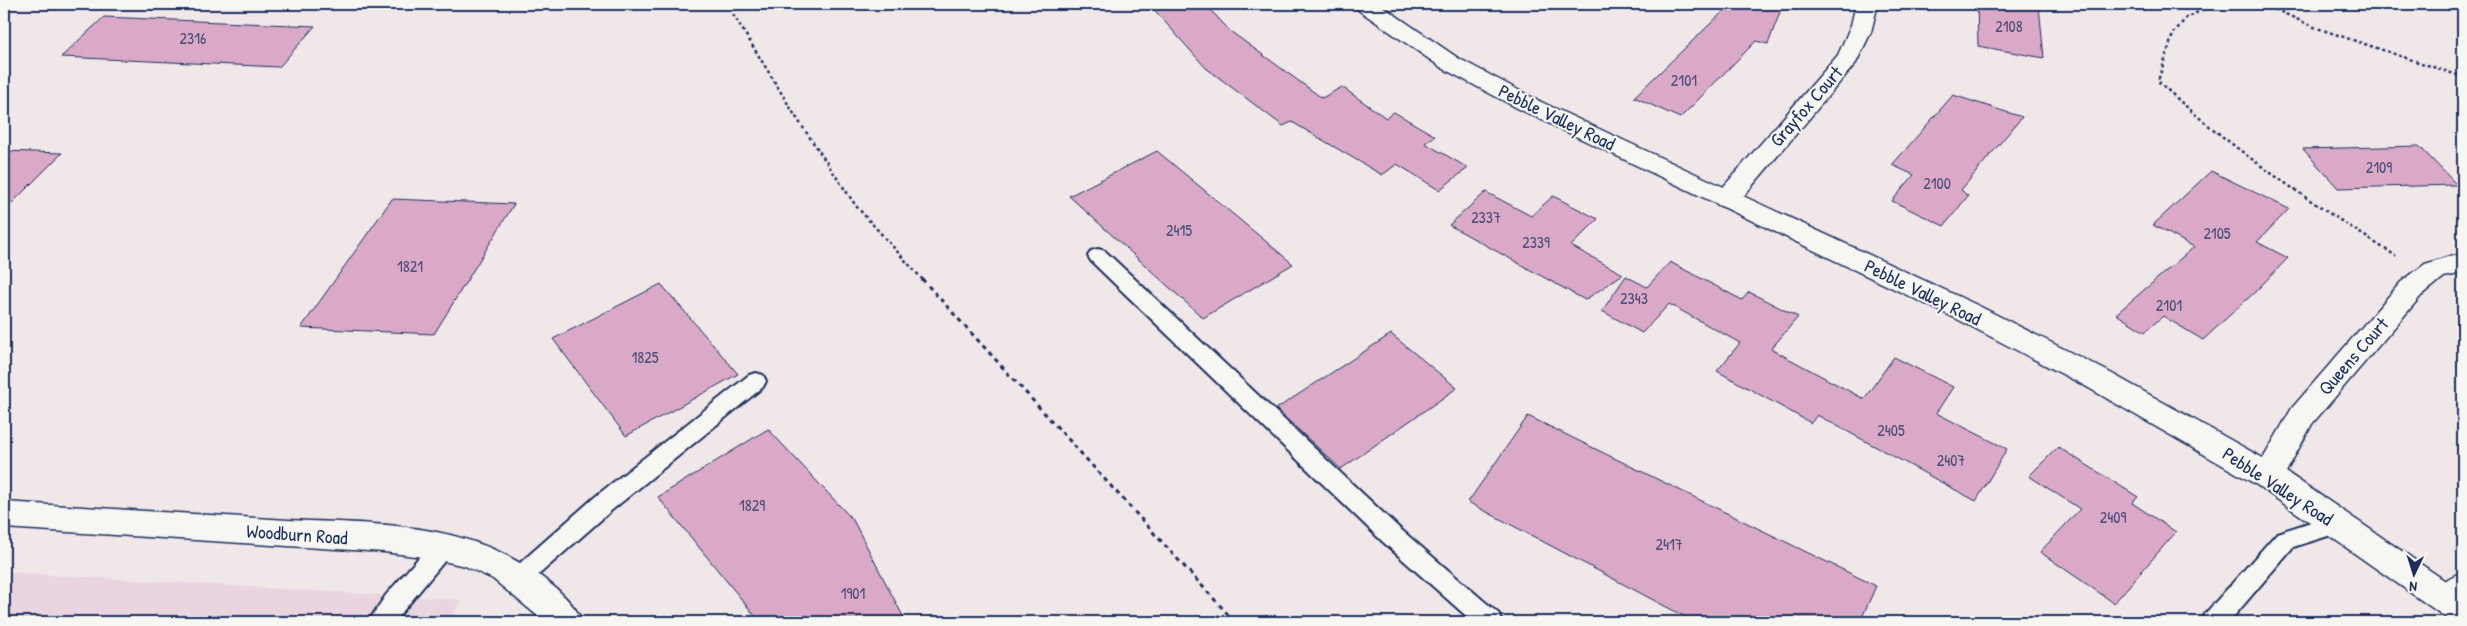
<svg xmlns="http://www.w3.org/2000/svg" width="2467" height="626" viewBox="0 0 2467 626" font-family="'Patrick Hand',sans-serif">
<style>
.built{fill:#e9d4df}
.building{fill:#daa9c7;stroke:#1b2f5e}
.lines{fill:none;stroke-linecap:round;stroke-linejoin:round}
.service-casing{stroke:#1b2f5e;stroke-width:4}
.minor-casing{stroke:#1b2f5e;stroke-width:3}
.tertiary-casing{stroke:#1b2f5e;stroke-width:3}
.path-far1{stroke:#1b2f5e;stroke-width:2.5;stroke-dasharray:3 3;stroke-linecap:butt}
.path{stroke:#1b2f5e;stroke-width:3;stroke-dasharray:4.5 4.5;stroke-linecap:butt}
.service{fill:#f6f6f2;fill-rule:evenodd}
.minor{fill:#f6f6f2;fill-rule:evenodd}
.tertiary{fill:#f6f6f2;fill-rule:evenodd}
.labels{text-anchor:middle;stroke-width:4;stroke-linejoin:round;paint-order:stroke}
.number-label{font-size:16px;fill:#4b4e78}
.street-label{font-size:19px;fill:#1b2f5e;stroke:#f6f6f2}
</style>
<rect width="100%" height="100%" fill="#f0e7e9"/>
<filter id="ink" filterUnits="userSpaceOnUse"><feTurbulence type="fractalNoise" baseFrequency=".02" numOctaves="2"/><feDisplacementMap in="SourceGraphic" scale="10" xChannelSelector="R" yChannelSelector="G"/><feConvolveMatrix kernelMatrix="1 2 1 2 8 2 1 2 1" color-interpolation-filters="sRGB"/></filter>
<g filter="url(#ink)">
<path class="built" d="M4 572 461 600 449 622H4Z"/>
<g class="building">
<path d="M1149 4H1205L1230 31 1322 98 1342 87 1386 118 1394 112 1435 136 1425 143 1468 168 1439 190 1397 164 1382 175 1292 122 1283 126 1206 68Z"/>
<path d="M1731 4H1783L1768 44 1756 41 1680 118 1634 97Z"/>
<path d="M1977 4H2025L2039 6 2044 58 1978 46Z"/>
<path d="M104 17 197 21 315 26 279 67 61 57Z"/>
<path d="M1953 95 2022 117 1961 190 1968 196 1944 226 1892 201 1914 175 1892 165Z"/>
<path d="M2419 146 2457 185 2338 188 2303 149Z"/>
<path d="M4 151 62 153 4 211Z"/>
<path d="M1157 151 1293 264 1203 318 1069 196Z"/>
<path d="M2211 171 2289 209 2257 242 2288 258 2257 290 2203 340 2163 316 2145 332 2116 314 2194 247 2153 225Z"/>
<path d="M1486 192 1531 216 1553 196 1598 219 1571 246 1623 274 1585 300 1449 225Z"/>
<path d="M392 199 514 204 434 334 301 328Z"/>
<path d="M1670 262 1742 300 1749 292 1798 317 1771 349 1864 399 1894 357 1953 387 1936 413 2007 449 1976 501 1817 415 1811 423 1717 371 1740 343 1669 304 1642 333 1602 311 1626 276 1647 287Z"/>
<path d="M661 284 738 374 626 436 553 339Z"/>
<path d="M1391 334 1457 388 1341 469 1276 409Z"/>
<path d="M1528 416 1876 586 1860 622H1695L1468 502Z"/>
<path d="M768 429 853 520 906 622H760L658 497Z"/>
<path d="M2058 447 2138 497 2132 503 2176 532 2114 603 2040 552 2080 509 2029 476Z"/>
</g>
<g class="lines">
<g class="service-casing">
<g id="service">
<path d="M1098 249 1105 251 1398 527 1499 614 1502 622H1473L1382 541 1091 261 1088 256 1091 251Z"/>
<path d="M756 373 763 375 766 381 763 387 612 510 527 585 519 588 511 585 507 578 511 571 596 496 749 375Z"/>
<path d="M2336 514 2344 517 2347 524 2344 531 2293 547 2229 622H2202L2205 614 2277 533Z"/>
<path d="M443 536 451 539 455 546 451 553 394 622H368L386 595 435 539Z"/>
</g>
</g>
<g class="minor-casing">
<g id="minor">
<path d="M1856 4H1878L1871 32 1856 63 1736 205 1727 208 1718 205 1714 199 1718 193 1838 55 1851 25Z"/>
<path d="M2463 255V273L2444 277 2421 296 2312 424 2279 485 2268 488 2257 485 2253 476 2292 408 2401 282 2425 264 2447 257Z"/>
<path d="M2463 571V602L2444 611 2432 607 2428 597 2432 587Z"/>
</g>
</g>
<g class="tertiary-casing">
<g id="tertiary">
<path d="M1354 4H1379L1458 58 1537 100 1979 306 2107 371 2279 467 2463 593V622L2451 621 2257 485 2087 387 1959 320 1521 110 1442 68 1357 9Z"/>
<path d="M4 502C99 508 193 514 288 520 347 523 411 522 468 540 506 551 566 585 583 622H545L493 579 465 566 430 558 384 552 4 528Z"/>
</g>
</g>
<g class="path-far1">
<path d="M727 4 796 117 856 206 923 280"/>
<path d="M2214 4 2186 18 2173 34 2158 81C2230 149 2312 203 2396 256"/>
<path d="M2264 4 2314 27 2463 77"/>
</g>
<path class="path" d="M922 279 1235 622"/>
<use href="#service" class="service"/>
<use href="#minor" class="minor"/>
<use href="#tertiary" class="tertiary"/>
</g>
</g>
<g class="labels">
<g class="number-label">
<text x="2009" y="32">2108</text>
<text x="193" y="44">2316</text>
<text x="1684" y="86">2101</text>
<text x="2379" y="173">2109</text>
<text x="1937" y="189">2100</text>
<text x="1486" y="223">2337</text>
<text x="1179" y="236">2415</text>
<text x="2217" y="239">2105</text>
<text x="1536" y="248">2339</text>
<text x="410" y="272">1821</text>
<text x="1634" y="304">2343</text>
<text x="2169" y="311">2101</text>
<text x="645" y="363">1825</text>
<text x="1891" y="436">2405</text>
<text x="1951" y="466">2407</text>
<text x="752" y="511">1829</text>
<text x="2113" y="523">2409</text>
<text x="1669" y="550">2417</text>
<text x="853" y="599">1901</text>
</g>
<g class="street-label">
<text transform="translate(1806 106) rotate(-49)" y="7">Grayfox Court</text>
<text transform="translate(1557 117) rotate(26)" y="7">Pebble Valley Road</text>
<text transform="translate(1923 292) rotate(26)" y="7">Pebble Valley Road</text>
<text transform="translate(2353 356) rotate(-49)" y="7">Queens Court</text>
<text transform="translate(2278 486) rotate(33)" y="7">Pebble Valley Road</text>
<text transform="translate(297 534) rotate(4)" y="7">Woodburn Road</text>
</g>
</g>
<rect width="2467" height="626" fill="none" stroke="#f6f6f2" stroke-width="20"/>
<rect x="10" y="10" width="2447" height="606" fill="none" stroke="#1b2f5e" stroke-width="2" filter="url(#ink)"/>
<g transform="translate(2414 574) rotate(184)" stroke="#f6f6f2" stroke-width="4" paint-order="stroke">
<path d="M0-4L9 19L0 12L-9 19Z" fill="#1b2f5e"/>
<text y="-8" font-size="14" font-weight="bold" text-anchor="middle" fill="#1b2f5e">N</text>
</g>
</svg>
